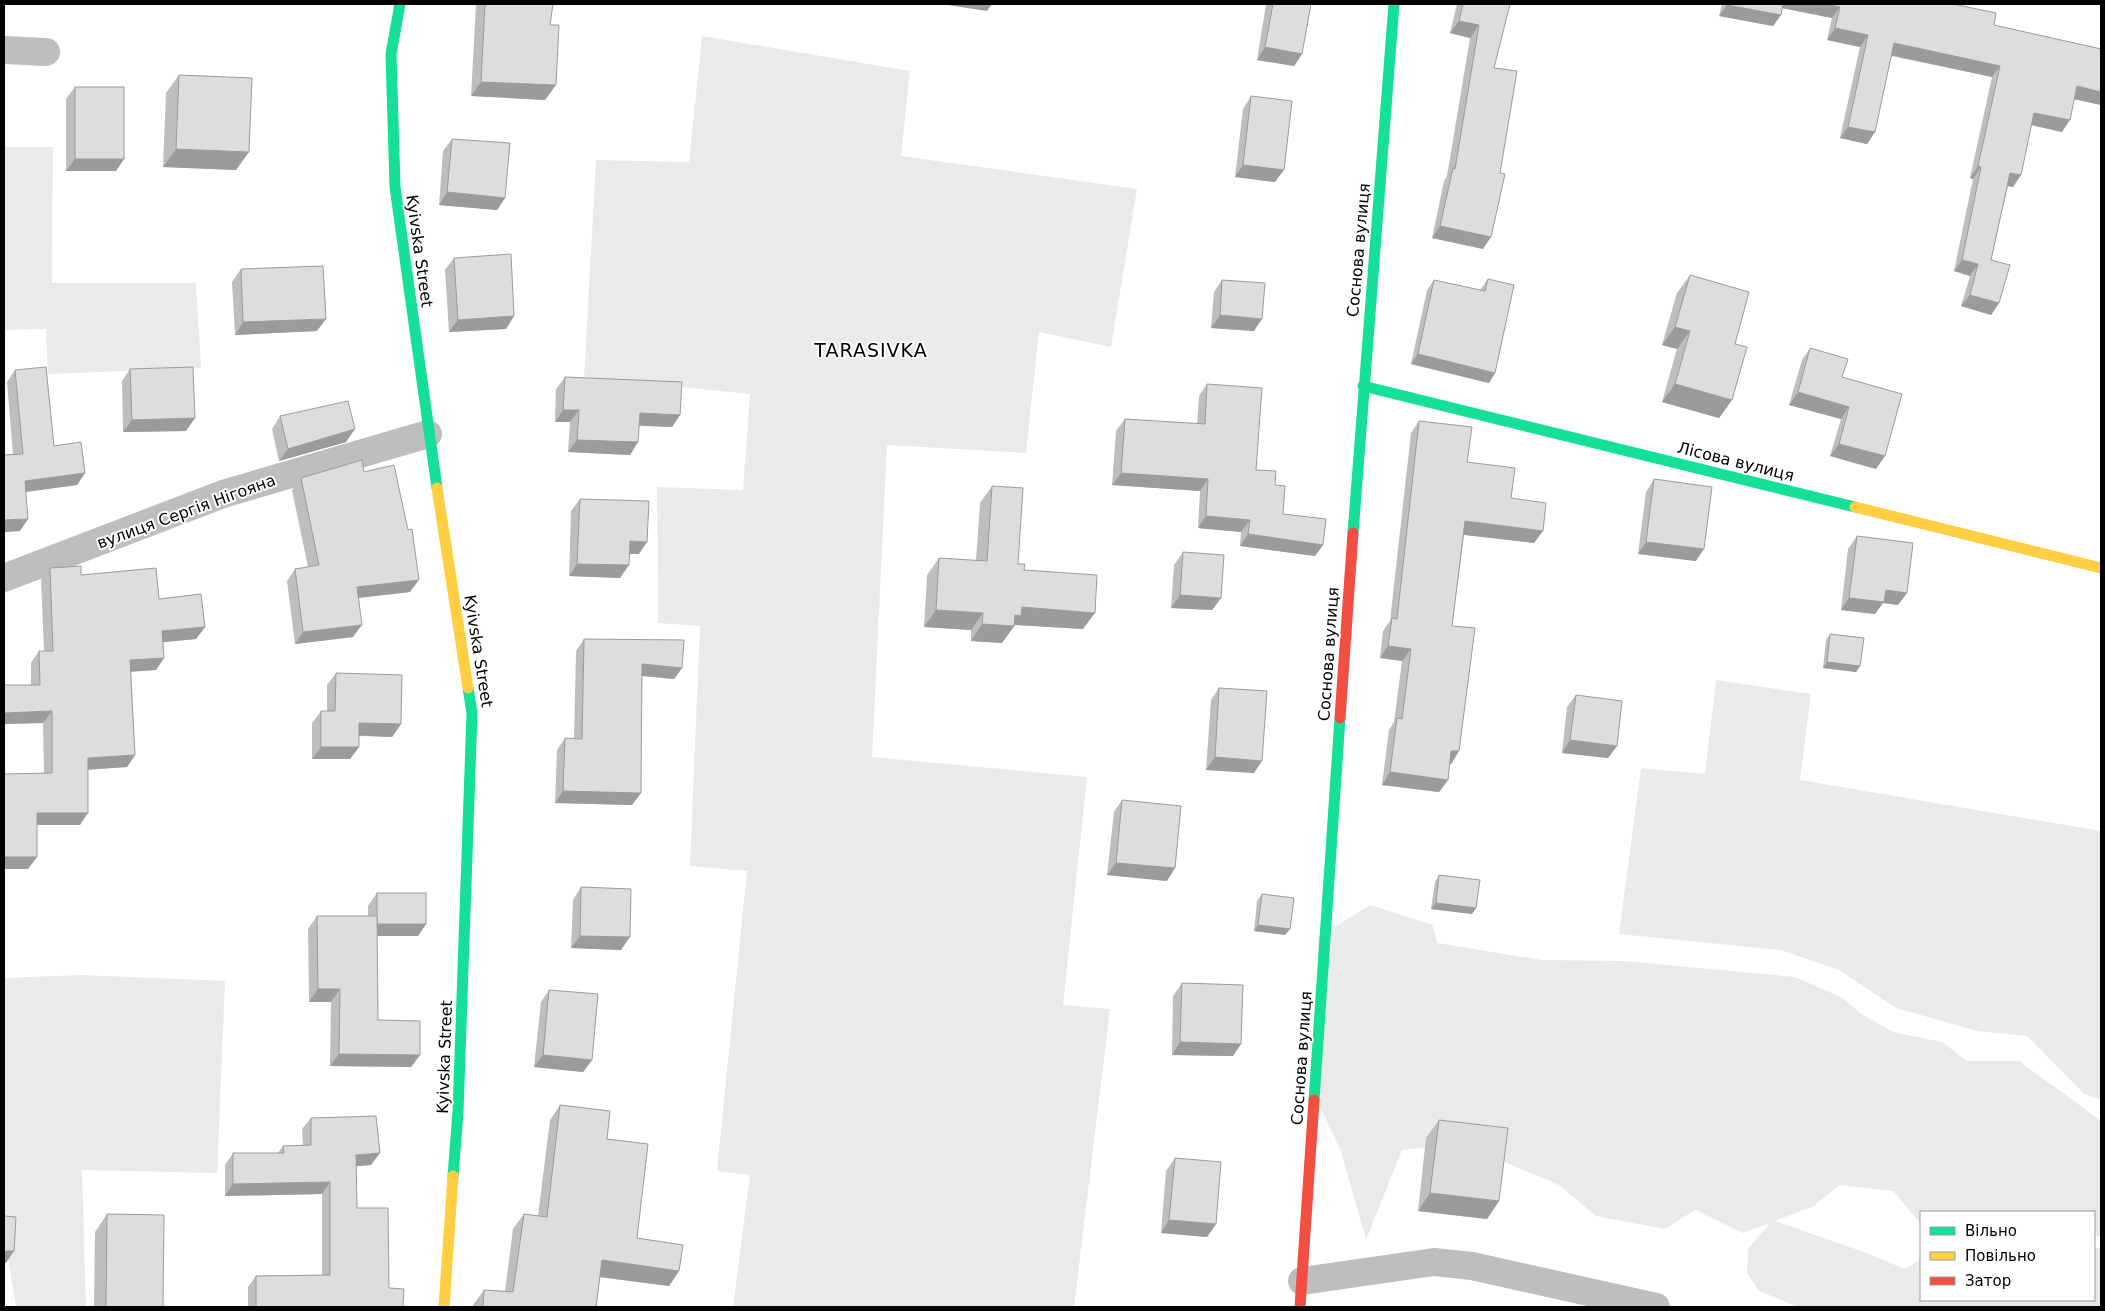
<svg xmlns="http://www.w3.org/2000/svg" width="2105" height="1311" viewBox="0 0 2105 1311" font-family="'DejaVu Sans',sans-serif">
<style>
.green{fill:#eaeaea}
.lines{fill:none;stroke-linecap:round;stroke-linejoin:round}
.street{stroke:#bebebe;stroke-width:28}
.fast{stroke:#16e098;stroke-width:11}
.slow{stroke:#ffcf43;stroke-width:11}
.jam{stroke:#f24e42;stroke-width:11}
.wall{fill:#bebebe}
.shaded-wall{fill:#9b9b9b}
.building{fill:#ddd;stroke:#9b9b9b}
.labels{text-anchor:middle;stroke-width:4;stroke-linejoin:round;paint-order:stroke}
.street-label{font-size:16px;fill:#000;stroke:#fff}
.quarter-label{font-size:19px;letter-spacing:1px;fill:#000;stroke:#fff}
</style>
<rect width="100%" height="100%" fill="#fff"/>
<g class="green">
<path d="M702 36 910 71 901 156 1137 189 1111 347 1039 332 1026 453 887 445 872 757 1087 777 1063 1005 1110 1009 1074 1307H733L750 1175 717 1171 747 871 690 866 700 626 658 623 657 487 743 490 750 394 584 377 596 160 689 162Z"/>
<path d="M4 147H53L52 283H196L201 368 48 374 46 329 4 330Z"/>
<path d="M1716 680 1811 694 1800 780 2101 831V1100L2084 1094 2027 1036 1977 1031 1896 1008 1839 970 1781 950 1619 934 1641 768 1705 774Z"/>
<path d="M1370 905 1433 925 1437 943 1542 960 1624 961 1795 977 1843 998 1860 1013 1893 1032 1942 1042 1967 1061H2019L2101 1121V1236L2094 1237V1212H1921V1224L1893 1191 1839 1185 1814 1206 1775 1221 1864 1252 1905 1269 1921 1259V1300H2094V1248H2101V1307H1798L1759 1291 1747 1273 1748 1249 1770 1223 1743 1233 1695 1210 1665 1229 1596 1216 1559 1185 1460 1143 1402 1150 1366 1240 1341 1151 1318 1103V937Z"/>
<path d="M81 975 225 981 217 1173 82 1170 86 1307H16L4 1233V978Z"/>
</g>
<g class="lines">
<g class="street">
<path d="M4 50 46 52"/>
<path d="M4 578 223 494 428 434"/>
<path d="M1302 1281 1434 1262 1472 1266 1656 1307"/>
</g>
<g class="fast">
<path d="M400 4 391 54 395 187 437 488"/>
<path d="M1363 386 1855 507"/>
<path d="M1353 533 1394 4"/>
<path d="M1314 1100 1340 718"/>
<path d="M453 1176 458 1112 472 713 468 688"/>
</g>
<g class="slow">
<path d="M437 488 468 688"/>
<path d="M1855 507 2101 568"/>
<path d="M444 1307 453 1176"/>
</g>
<g class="jam">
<path d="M1340 718 1353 533"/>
<path d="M1300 1307 1314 1100"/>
</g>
</g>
<g class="wall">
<path d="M476 4H553L550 25 545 100 471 96Z"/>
<path d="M1266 4H1311L1302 54 1294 66 1257 60Z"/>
<path d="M1457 4H1510L1494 68 1483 249 1432 238 1444 181 1447 176 1470 38 1450 33Z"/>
<path d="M1722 4H1953L1994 25 2101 49V105L2074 99 2062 132 2032 125 2013 187 2008 186 1991 260 1999 303 1991 315 1961 306 1970 276 1954 271 1973 179 1970 178 1992 77 1891 56 1875 132 1867 144 1840 138 1860 47 1827 40 1832 18 1782 8 1773 26 1719 16Z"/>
<path d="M179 75 236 170 163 167 166 93Z"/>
<path d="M75 87 116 171H66V99Z"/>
<path d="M1251 96 1275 182 1235 177 1243 109Z"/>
<path d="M452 139 505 198 497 210 439 205 443 151Z"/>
<path d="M454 258 514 316 506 329 449 332 445 270Z"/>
<path d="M241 269 317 331 235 335 232 282Z"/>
<path d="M1690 275 1735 344 1732 400 1719 418 1662 402 1677 349 1662 345 1677 293Z"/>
<path d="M1488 279 1495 373 1489 383 1411 364 1427 290 1434 280 1480 290Z"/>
<path d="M1222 280 1254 331 1211 328 1214 292Z"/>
<path d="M1810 348 1842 377 1876 469 1830 456 1841 419 1789 405 1802 360Z"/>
<path d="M130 369 186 431 123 432 122 381Z"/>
<path d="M15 370 54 446 85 473 77 485 26 492 20 531 4 532V455L13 454 7 382Z"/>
<path d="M565 377 680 415 672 427 639 426 638 442 630 455 568 452 570 422H555L556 389Z"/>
<path d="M1207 384 1256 470 1275 485 1283 514 1323 545 1315 556 1240 546 1241 532 1198 528 1200 491 1112 485 1116 431 1125 419 1197 424 1199 396Z"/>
<path d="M280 416 346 442 279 461 272 429Z"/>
<path d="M1419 421 1511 498 1534 543 1464 535 1452 626 1459 751 1451 764H1450L1448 780 1439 792 1382 785 1389 730 1394 722 1402 661 1380 658 1383 631 1390 621 1411 433Z"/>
<path d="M364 472 410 592 358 598 353 637 295 644 287 581 295 569 308 567 292 490 301 478Z"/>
<path d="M1654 479 1696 561 1638 554 1646 492Z"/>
<path d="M992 486 1018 564 1083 629 1015 625 1002 643 971 641V630L924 627 927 575 939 558 976 561 980 503Z"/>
<path d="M580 499 639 554H629L620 578 569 576 571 511Z"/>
<path d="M1857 536 1898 605 1883 603 1875 614 1841 610 1848 549Z"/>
<path d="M1183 552 1221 598 1212 610 1171 608 1174 565Z"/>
<path d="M50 568 81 575 159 599 205 627 196 639 163 642 164 658 156 670 131 672 135 755 127 767 88 770 80 825H37L28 869 44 773 43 723 4 724V685H31V663L39 651H44L41 580Z"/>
<path d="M1830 634 1860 666 1856 672 1823 668 1826 640Z"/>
<path d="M584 639 682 668 674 679 642 676 632 805 555 803 557 750 565 738 574 739 576 651Z"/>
<path d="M336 673 401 724 392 737 359 736V747L350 759H312V723L321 711H327V685Z"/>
<path d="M1219 688 1254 773 1206 770 1211 700Z"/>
<path d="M1576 695 1617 746 1608 758 1562 753 1567 707Z"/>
<path d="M1122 800 1167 881 1107 875 1114 812Z"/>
<path d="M1439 875 1476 908 1472 914 1431 909 1435 882Z"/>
<path d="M581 887 621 950 571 948 573 900Z"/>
<path d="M377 893 426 924 418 936H377L378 1020 420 1055 411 1067 330 1066 331 1002H309L308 929 317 916H368V906Z"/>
<path d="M1262 894 1290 929 1285 935 1254 931 1257 901Z"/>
<path d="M1182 983 1233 1056 1172 1055 1173 996Z"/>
<path d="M549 990 592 1060 583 1072 534 1067 541 1002Z"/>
<path d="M560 1105 607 1139 637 1238 679 1271 669 1286 600 1277 596 1307H473V1305L484 1290 505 1291 513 1229 524 1214 538 1216 550 1120Z"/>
<path d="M311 1118 371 1165 356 1166 357 1208 389 1288 403 1307H248V1287L256 1276 322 1275V1194L225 1196V1165L233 1153H278L283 1146 303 1145 302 1129Z"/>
<path d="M1439 1120 1499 1201 1487 1219 1418 1211 1426 1138Z"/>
<path d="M1175 1158 1216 1224 1207 1237 1161 1233 1166 1171Z"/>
<path d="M107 1214 163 1307H94L95 1232Z"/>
</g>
<g class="shaded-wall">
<path d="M941 4H992L987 11Z"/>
<path d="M1779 4H1825L1840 7 1832 18 1777 7Z"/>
<path d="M1727 5 1781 15 1773 26 1719 16Z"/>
<path d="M1459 21 1479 25 1470 38 1450 33Z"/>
<path d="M1835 28 1868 35 1860 47 1827 40Z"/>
<path d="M1894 43 2000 66 1992 77 1886 54Z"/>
<path d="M1265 47 1302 54 1294 66 1257 60Z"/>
<path d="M481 82 556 85 545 100 471 96Z"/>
<path d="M2077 86 2101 92V105L2069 98Z"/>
<path d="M2034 113 2070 120 2062 132 2026 124Z"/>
<path d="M1848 127 1875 132 1867 144 1840 138Z"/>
<path d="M176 149 249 152 236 170 163 167Z"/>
<path d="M75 159H124L116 171H66Z"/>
<path d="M1243 165 1284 170 1275 182 1235 177Z"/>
<path d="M1978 166 1981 167 1973 179 1970 178Z"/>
<path d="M2010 173 2021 175 2013 187 2002 185Z"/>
<path d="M447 192 505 198 497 210 439 205Z"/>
<path d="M1440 226 1491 237 1483 249 1432 238Z"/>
<path d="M1962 260 1978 264 1970 276 1954 271Z"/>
<path d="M1970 295 1999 303 1991 315 1961 306Z"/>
<path d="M1220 315 1262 319 1254 331 1211 328Z"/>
<path d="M514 316 506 329 449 332 458 320Z"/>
<path d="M326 319 317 331 235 335 243 322Z"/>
<path d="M1675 327 1690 331 1677 349 1662 345Z"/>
<path d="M1418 354 1495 373 1489 383 1411 364Z"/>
<path d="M1675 384 1732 400 1719 418 1662 402Z"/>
<path d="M1798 392 1849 407 1841 419 1789 405Z"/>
<path d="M563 410H579L570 422H555Z"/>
<path d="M640 413 680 415 672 427 631 425Z"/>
<path d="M195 418 186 431 123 432 132 420Z"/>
<path d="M355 429 346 442 279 461 288 449Z"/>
<path d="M577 440 638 442 630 455 568 452Z"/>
<path d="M1839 444 1885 456 1876 469 1830 456Z"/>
<path d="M85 473 77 485 17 493 25 481Z"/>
<path d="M1121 473 1208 479 1200 491 1112 485Z"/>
<path d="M1206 516 1250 520 1241 532 1198 528Z"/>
<path d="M28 519 20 531 4 532V520Z"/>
<path d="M1465 521 1543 531 1534 543 1457 534Z"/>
<path d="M1248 534 1323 545 1315 556 1240 546Z"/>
<path d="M630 541 647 542 639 554H621Z"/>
<path d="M1646 542 1704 549 1696 561 1638 554Z"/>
<path d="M577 564 629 565 620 578 569 576Z"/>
<path d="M419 580 410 592 348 599 357 587Z"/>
<path d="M1886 590 1907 593 1898 605 1883 603 1875 614 1841 610 1849 598Z"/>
<path d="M1180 595 1221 598 1212 610 1171 608Z"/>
<path d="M1022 607 1095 613 1083 629 1015 625 1002 643 971 641 982 624Z"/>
<path d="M936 610 983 613 971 630 924 627Z"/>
<path d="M362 625 353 637 295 644 303 632Z"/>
<path d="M205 627 196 639 154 643 162 631Z"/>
<path d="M1388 646 1411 649 1402 661 1380 658Z"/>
<path d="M164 658 156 670 122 672 130 660Z"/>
<path d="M1827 662 1860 666 1856 672 1823 668Z"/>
<path d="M642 664 682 668 674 679 634 675Z"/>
<path d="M52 711 43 723 4 724V713Z"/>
<path d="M359 723 401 724 392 737 350 735Z"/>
<path d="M1570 740 1617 746 1608 758 1562 753Z"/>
<path d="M321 747H359L350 759H312Z"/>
<path d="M1451 751H1459L1451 764 1443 763Z"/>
<path d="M135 755 127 767 79 770 88 758Z"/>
<path d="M1215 757 1262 761 1254 773 1206 770Z"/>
<path d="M1390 772 1448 780 1439 792 1382 785Z"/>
<path d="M563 791 641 793 632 805 555 803Z"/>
<path d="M37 813H88L80 825H29Z"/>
<path d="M4 857H37L28 869H4Z"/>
<path d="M1116 863 1175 868 1167 881 1107 875Z"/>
<path d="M1436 903 1476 908 1472 914 1431 909Z"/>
<path d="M377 924H426L418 936H368Z"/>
<path d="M1258 925 1290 929 1285 935 1254 931Z"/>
<path d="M580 936 630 937 621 950 571 948Z"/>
<path d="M318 989H340L331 1002H309Z"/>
<path d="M1180 1042 1241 1044 1233 1056 1172 1055Z"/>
<path d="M339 1054 420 1055 411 1067 330 1066Z"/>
<path d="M543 1055 592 1060 583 1072 534 1067Z"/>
<path d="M380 1153 371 1165 347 1167 356 1155Z"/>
<path d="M330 1182 322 1194 225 1196 233 1184Z"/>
<path d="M1430 1193 1499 1201 1487 1219 1418 1211Z"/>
<path d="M1169 1220 1216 1224 1207 1237 1161 1233Z"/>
<path d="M4 1251H14L6 1263H4Z"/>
<path d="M602 1260 679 1271 669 1286 592 1276Z"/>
</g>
<g class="building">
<path d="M485 4H553L550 25H559L556 85 481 82Z"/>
<path d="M1273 4H1311L1302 54 1265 47Z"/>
<path d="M1463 4H1510L1494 68 1517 71 1500 173 1505 174 1491 237 1440 226 1453 168 1455 169 1479 25 1459 21Z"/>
<path d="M1728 4H1783L1781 15 1727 5Z"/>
<path d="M1825 4H1953L1996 13 1994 25 2101 49V92L2077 86 2070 120 2034 113 2021 175 2010 173 1991 260 2010 265 1999 303 1970 295 1978 264 1962 260 1981 167 1978 166 2000 66 1894 43 1875 132 1848 127 1868 35 1835 28 1840 7Z"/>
<path d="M179 75 252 78 249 152 176 149Z"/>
<rect x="75" y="87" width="49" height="72"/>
<path d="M1251 96 1292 101 1284 170 1243 165Z"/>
<path d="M452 139 510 143 505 198 447 192Z"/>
<path d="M511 254 514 316 458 320 454 258Z"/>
<path d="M323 266 326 319 243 322 241 269Z"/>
<path d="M1690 275 1749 292 1735 344 1747 347 1732 400 1675 384 1690 331 1675 327Z"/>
<path d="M1488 279 1514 285 1495 373 1418 354 1434 280 1485 291Z"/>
<path d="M1222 280 1265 283 1262 319 1220 315Z"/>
<path d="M1810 348 1848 359 1842 377 1902 394 1885 456 1839 444 1849 407 1798 392Z"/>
<path d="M46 367 54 446 81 442 85 473 25 481 28 519 4 520V455L23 454 15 370Z"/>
<path d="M193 367 195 418 132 420 130 369Z"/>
<path d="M565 377 682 382 680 415 640 413 638 442 577 440 579 410H563Z"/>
<path d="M1207 384 1262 388 1256 470 1276 471 1275 485 1285 486 1283 514 1326 519 1323 545 1248 534 1250 520 1206 516 1208 479 1121 473 1125 419 1205 424Z"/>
<path d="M348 401 355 429 288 449 280 416Z"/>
<path d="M1419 421 1472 427 1467 462 1515 468 1511 498 1546 503 1543 531 1465 521 1452 626 1475 628 1459 751H1451L1448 780 1390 772 1397 718 1402 719 1411 649 1388 646 1392 618 1397 619Z"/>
<path d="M362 460 364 472 394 465 408 530 412 529 419 580 357 587 362 625 303 632 295 569 319 565 301 478Z"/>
<path d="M1654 479 1712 487 1704 549 1646 542Z"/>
<path d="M992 486 1023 488 1018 564H1025L1024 570 1097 575 1095 613 1022 607 1021 616 1015 615 1014 626 982 624 983 613 936 610 939 558 987 561Z"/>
<path d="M580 499 649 501 647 542 630 541 629 565 577 564Z"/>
<path d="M1857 536 1913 543 1907 593 1886 590 1884 602 1849 598Z"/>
<path d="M1183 552 1224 555 1221 598 1180 595Z"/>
<path d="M81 566V575L156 568 159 599 201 594 205 627 162 631 164 658 130 660 135 755 88 758V813H37V857H4V774L52 773V711L4 713V685H40L39 651H53L50 568Z"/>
<path d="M1830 634 1864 638 1860 666 1827 662Z"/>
<path d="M584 639 684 640 682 668 642 664 641 793 563 791 565 738 582 739Z"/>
<path d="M336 673 402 675 401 724 359 723V747H321V711H335Z"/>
<path d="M1219 688 1267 691 1262 761 1215 757Z"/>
<path d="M1576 695 1622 701 1617 746 1570 740Z"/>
<path d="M1122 800 1181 806 1175 868 1116 863Z"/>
<path d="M1439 875 1480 880 1476 908 1436 903Z"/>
<path d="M581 887 631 889 630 937 580 936Z"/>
<rect x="377" y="893" width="49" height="31"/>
<path d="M1262 894 1294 898 1290 929 1258 925Z"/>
<path d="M317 916H377L378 1020 420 1021V1055L339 1054 340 989H318Z"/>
<path d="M1182 983 1243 985 1241 1044 1180 1042Z"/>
<path d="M549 990 598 994 592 1060 543 1055Z"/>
<path d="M560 1105 610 1111 607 1139 648 1144 637 1238 683 1245 679 1271 602 1260 596 1307H483L484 1290 513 1292 524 1214 547 1217Z"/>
<path d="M376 1116 380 1153 356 1155 357 1208H388L389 1288 404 1289 403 1307H256V1276L330 1275V1182L233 1184V1153H284L283 1146 311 1145V1118Z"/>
<path d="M1439 1120 1508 1128 1499 1201 1430 1193Z"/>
<path d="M1175 1158 1221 1162 1216 1224 1169 1220Z"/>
<path d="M107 1214 164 1215 163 1307H106Z"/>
<path d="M4 1216 16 1217 14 1251H4Z"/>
</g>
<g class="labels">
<g class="street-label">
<text transform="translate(1358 250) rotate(-85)" y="6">Соснова вулиця</text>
<text transform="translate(420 251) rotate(82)" y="6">Kyivska Street</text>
<text transform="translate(1736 461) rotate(14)" y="6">Лісова вулиця</text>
<text transform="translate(186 511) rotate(-20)" y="6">вулиця Сергія Нігояна</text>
<text transform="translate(479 651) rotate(81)" y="6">Kyivska Street</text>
<text transform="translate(1328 654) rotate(-86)" y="6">Соснова вулиця</text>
<text transform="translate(444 1057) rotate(-88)" y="6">Kyivska Street</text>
<text transform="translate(1301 1058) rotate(-86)" y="6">Соснова вулиця</text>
</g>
<g class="quarter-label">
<text x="871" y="357">TARASIVKA</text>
</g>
</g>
<rect width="2105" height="1311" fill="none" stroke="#000000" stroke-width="10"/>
<rect x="1920" y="1211" width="175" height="90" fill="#ffffff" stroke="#999999"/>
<rect x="1930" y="1227" width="25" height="8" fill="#16e098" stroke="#999999"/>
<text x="1965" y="1236" font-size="15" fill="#000000">Вільно</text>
<rect x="1930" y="1252" width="25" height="8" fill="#ffcf43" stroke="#999999"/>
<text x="1965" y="1261" font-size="15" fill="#000000">Повільно</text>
<rect x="1930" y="1277" width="25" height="8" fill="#f24e42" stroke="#999999"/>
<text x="1965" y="1286" font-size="15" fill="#000000">Затор</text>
</svg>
